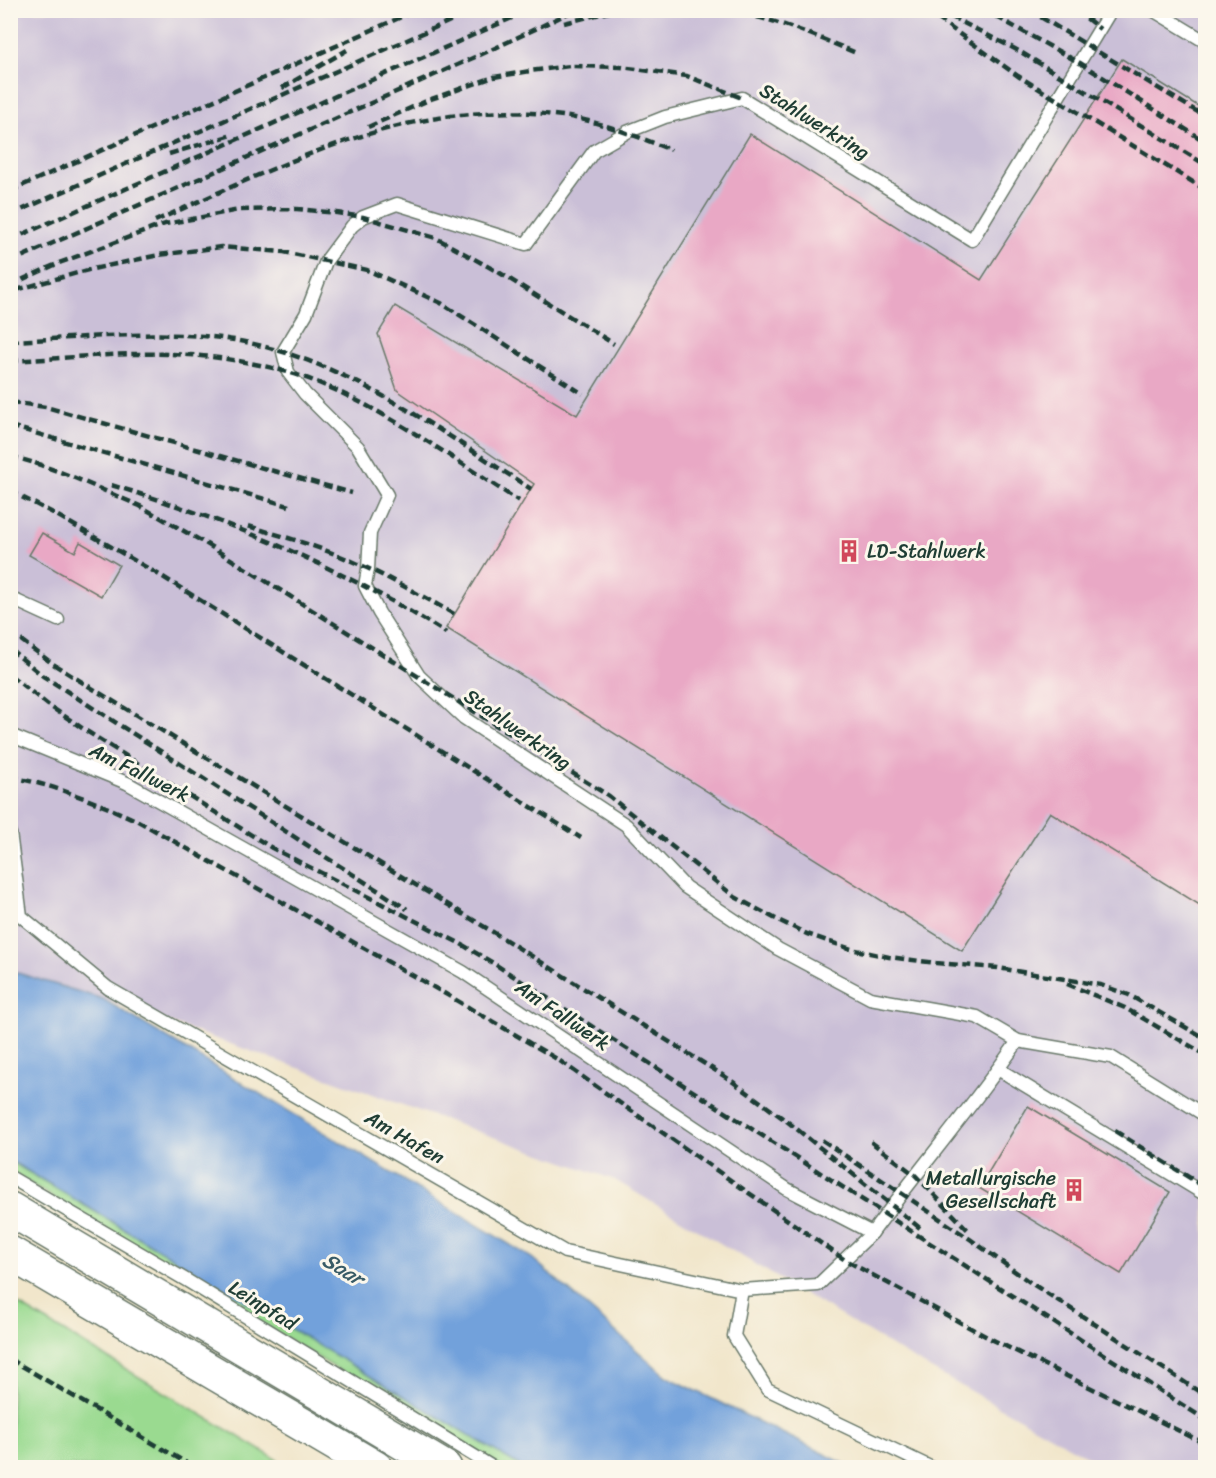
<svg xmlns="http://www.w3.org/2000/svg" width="1216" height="1478" viewBox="0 0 1216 1478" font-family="Sriracha,sans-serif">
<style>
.industrial{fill:#cabfd7}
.green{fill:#9ada90;stroke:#5c8c62;stroke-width:1.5}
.water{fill:#72a1db;stroke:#486f88;stroke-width:1.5}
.building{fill:#e9a8c5}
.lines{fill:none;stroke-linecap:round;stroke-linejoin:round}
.service-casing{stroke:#687869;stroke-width:15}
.motorway-casing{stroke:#687869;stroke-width:36}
.service{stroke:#fff;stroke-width:12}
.motorway{stroke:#fff;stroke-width:33}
.rail{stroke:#1f3d34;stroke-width:4.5;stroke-dasharray:9 4.5;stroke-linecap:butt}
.labels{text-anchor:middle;stroke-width:6;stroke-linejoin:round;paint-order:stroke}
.street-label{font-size:20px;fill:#1f3d34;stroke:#fbf7ec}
.poi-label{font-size:20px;fill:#1f3d34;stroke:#fbf7ec;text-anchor:start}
.water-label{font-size:21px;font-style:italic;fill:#385b66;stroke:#fbf7ec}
</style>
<rect width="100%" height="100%" fill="#fbf7ec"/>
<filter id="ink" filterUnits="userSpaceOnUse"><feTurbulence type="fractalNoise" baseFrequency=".0167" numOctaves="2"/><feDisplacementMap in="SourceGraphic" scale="12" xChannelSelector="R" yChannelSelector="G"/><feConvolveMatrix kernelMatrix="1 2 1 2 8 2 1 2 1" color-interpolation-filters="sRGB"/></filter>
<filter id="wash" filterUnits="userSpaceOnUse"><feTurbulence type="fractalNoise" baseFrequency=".008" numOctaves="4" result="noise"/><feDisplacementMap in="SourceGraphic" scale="24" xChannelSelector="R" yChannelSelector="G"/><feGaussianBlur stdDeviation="1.35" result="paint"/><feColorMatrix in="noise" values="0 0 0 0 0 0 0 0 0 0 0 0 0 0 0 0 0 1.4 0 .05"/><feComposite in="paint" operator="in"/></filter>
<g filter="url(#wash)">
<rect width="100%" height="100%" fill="#f1e6cb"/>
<path class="industrial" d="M10 11H1205V1467H1106L913 1359 615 1180 103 999 11 971Z"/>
<g class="green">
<path d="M10 1161 522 1467H499L11 1172Z"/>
<path d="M11 1300 289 1467H11Z"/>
</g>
<path class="water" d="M11 971 103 999 532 1258 666 1376 851 1467H522L11 1161Z"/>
<g id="blocks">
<g class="building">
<path d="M1122 59 1206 111V909L1050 812 962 951 446 628 534 484 397 390 378 334 395 306 577 415 750 134 981 280Z"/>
<path d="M42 533 75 552 80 542 119 565 101 596 29 555Z"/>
<path d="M1028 1106 1170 1192 1121 1274 979 1188Z"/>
</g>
</g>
</g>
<g filter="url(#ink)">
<use href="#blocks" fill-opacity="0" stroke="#687869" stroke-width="1.5"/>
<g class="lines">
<g class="service-casing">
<g id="service">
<path d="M1111 10 972 240 742 98 665 117 627 132 594 151 526 244 397 204 363 217 352 226 326 261 306 314 283 352 288 372 305 394 358 447 387 495 370 533 368 569 365 586 379 613 419 676 464 718 626 825 685 887 778 949 870 998 977 1017 1018 1041 1111 1057 1206 1116"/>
<path d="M1153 10 1206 42"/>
<path d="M10 598 58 620"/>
<path d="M10 735 127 783 463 972 787 1189 872 1233C920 1168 972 1107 1018 1041"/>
<path d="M10 833 21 916 108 988 565 1252 742 1290 818 1285 872 1233"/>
<path d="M998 1069 1206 1195"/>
<path d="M10 1177 186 1280 494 1468"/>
<path d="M742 1290 734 1336 767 1389 932 1468"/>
</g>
</g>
<g class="motorway-casing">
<g id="motorway">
<path d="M10 1209 445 1468"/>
<path d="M10 1253 376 1468"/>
</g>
</g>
<use href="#service" class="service"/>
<use href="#motorway" class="motorway"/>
<g class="rail">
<path d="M717 10C767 15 811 34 856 53"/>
<path d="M926 10 1018 76 1206 190"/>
<path d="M938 10 1019 51 1206 165"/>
<path d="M984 10 1080 63 1206 142"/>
<path d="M1029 10 1206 117"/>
<path d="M1076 10 1100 29"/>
<path d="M564 23 617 10"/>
<path d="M282 88 347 50"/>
<path d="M368 127 431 99 494 77 530 71 570 66 621 67 687 76 742 98"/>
<path d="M169 154 232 135"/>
<path d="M10 191 417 10"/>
<path d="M10 215 475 10"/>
<path d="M155 221C289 162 412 96 563 116 600 121 636 136 671 150"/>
<path d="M10 240 530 10"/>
<path d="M10 262 491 50 575 10"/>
<path d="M10 285 59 263 165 224 239 210 297 209 337 213 363 217 436 238 500 273 614 344"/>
<path d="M16 290 88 270 159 255 221 247 284 252 367 270 441 303 583 394"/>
<path d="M10 341C68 339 126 333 183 335 317 338 423 420 531 489"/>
<path d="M10 361C75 358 148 349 211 357 237 360 263 365 288 372 368 396 448 456 519 501"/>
<path d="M10 402 46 407 352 493"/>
<path d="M10 426 289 506"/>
<path d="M10 456 42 465"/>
<path d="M35 463 68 475 140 506 205 543 609 796 735 897 774 918 807 934 851 949 889 957 936 963 998 968 1101 985 1129 995 1206 1039"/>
<path d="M111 485C227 519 344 569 446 633"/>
<path d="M10 491 53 513 163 577 581 838"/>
<path d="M248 526C279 535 310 544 340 556 379 572 417 593 454 614"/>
<path d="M10 632 53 664 90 687 493 932 729 1079 788 1122 920 1228"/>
<path d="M10 649 43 676 407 909"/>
<path d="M10 675 48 705 88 732 272 848 461 944 493 963 1206 1420"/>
<path d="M10 777C55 785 96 802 138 821L449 996 557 1059 845 1260 989 1338 1206 1444"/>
<path d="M1067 984 1125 1008 1206 1055"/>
<path d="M1115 1131 1206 1188"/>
<path d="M822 1140 970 1239 1031 1283 1206 1396"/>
<path d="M871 1142 915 1175 970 1232"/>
<path d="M10 1359 195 1468"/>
</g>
</g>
</g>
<defs>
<g id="building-bare" transform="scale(1.8)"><path d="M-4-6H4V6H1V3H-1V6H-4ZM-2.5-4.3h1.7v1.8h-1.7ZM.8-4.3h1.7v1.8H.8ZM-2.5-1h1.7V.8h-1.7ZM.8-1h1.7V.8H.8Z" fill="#d1495b" stroke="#fbf7ec" stroke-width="2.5" paint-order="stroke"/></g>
</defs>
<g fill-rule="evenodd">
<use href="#building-bare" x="849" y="551"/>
<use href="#building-bare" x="1074" y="1190"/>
</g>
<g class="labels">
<g class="street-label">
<text transform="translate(815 121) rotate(32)" y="7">Stahlwerkring</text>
<text transform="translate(518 729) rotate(35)" y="7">Stahlwerkring</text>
<text transform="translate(140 772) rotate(26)" y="7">Am Fallwerk</text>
<text transform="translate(563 1015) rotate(34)" y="7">Am Fallwerk</text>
<text transform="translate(405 1137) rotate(30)" y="7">Am Hafen</text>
<text transform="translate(263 1305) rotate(32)" y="7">Leinpfad</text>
</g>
<g class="poi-label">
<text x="867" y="558">LD-Stahlwerk</text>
<text x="1056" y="1185" text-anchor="end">Metallurgische<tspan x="1056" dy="23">Gesellschaft</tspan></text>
</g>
<g class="water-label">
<text transform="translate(343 1269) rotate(31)" y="7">Saar</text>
</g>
</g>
<rect width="1216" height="1478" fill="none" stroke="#fbf7ec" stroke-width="36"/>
</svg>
